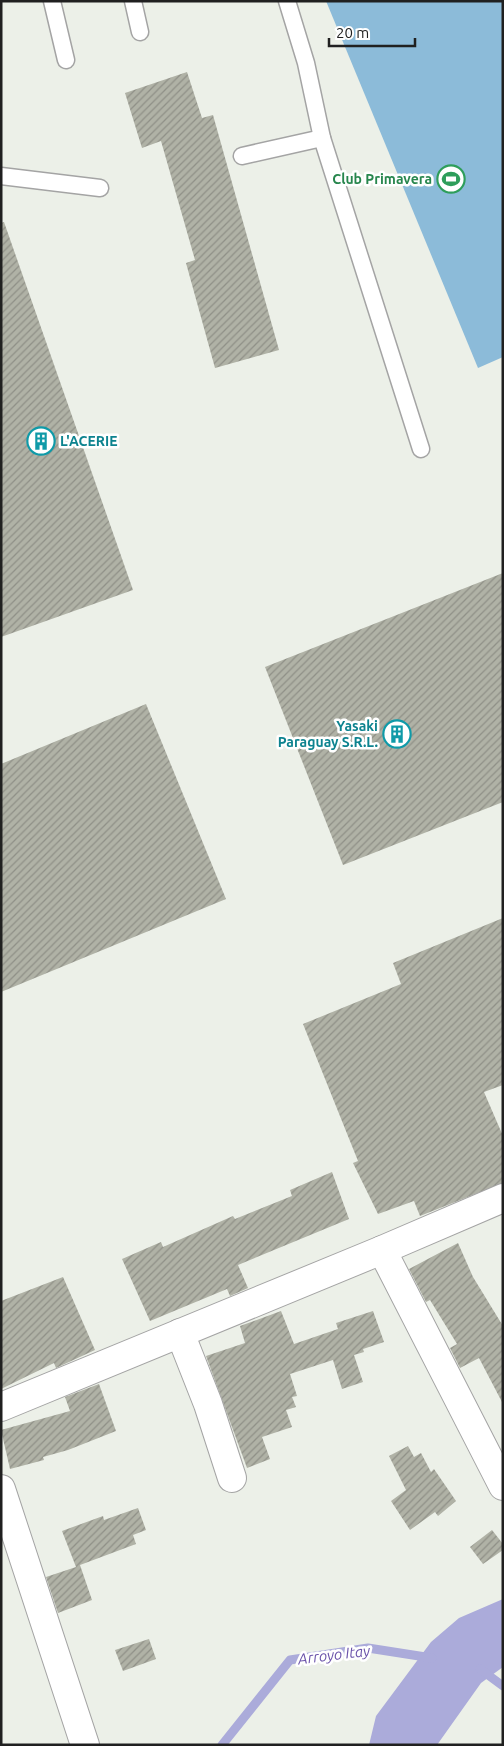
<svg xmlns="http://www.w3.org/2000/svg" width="504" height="1746" viewBox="0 0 504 1746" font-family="Ubuntu,sans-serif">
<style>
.pitch{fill:#8cbbd9}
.water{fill:#ababda}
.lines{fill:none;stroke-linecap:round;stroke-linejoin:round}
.stream{stroke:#ababda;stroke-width:9}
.building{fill:url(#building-hatch)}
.service-casing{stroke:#a4a4a4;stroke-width:19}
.minor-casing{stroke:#a4a4a4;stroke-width:30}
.service{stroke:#fff;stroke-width:16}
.minor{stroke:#fff;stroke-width:28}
.labels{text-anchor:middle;stroke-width:5;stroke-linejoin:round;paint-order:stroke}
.leisure-label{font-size:14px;font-weight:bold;fill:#27864d;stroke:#fff;text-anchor:end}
.culture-label{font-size:14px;font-weight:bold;fill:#0d838f;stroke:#fff;text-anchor:start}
.water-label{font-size:15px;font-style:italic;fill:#6b53aa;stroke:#fff}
</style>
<defs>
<pattern id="building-hatch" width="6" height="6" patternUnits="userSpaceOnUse" patternTransform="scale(1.25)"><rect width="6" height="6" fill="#b0b2a6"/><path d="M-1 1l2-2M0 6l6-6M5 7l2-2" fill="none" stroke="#8f9087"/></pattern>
</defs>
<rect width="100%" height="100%" fill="#ecf0e8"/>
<path class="pitch" d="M326 1H503V357L478 368Z"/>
<path class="water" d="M503 1599V1667L481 1683 437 1745H369L376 1716 431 1642 459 1618Z"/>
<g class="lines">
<g class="stream">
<path d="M480 1669 503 1686"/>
<path d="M222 1745 290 1660 368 1648 432 1658"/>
</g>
</g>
<g class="building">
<path d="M187 72 202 118 213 115 279 350 215 368 186 263 195 260 161 141 142 148 125 93Z"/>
<path d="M4 222 133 590 1 637V223Z"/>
<path d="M503 573V802L343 865 265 667Z"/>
<path d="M146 704 226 899 1 992V764Z"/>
<path d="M503 918V1085L484 1092 503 1136V1183L420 1216 414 1201 378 1214 353 1163 358 1161 303 1024 401 984 393 963Z"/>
<path d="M332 1172 349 1219 238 1265 248 1288 230 1296 227 1289 150 1321 122 1259 161 1242 163 1247 233 1216 235 1219 292 1196 290 1190Z"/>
<path d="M458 1243 473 1277 503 1326V1404L479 1358 460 1368 450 1348 457 1344 430 1300 426 1302 409 1269Z"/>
<path d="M63 1277 95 1350 56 1368 54 1363 1 1389V1301Z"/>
<path d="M281 1311 294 1344 338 1329 336 1323 373 1311 384 1342 363 1349 364 1352 354 1355 363 1382 342 1389 333 1360 290 1374 297 1396 292 1397 296 1407 286 1410 292 1427 262 1437 270 1459 247 1468 206 1356 245 1343 240 1326Z"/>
<path d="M99 1384 116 1431 68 1450 43 1457 44 1460 10 1469 1 1430 70 1411 65 1397Z"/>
<path d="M408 1446 414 1457 421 1453 431 1472 434 1469 456 1501 438 1516 435 1512 410 1530 391 1501 406 1490 389 1456Z"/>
<path d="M138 1508 146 1530 133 1535 136 1544 80 1565 92 1600 58 1613 46 1577 76 1567 62 1531 103 1516 104 1520Z"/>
<path d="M492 1530 503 1544V1550L483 1564 470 1547Z"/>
<path d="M149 1639 156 1659 123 1671 115 1650Z"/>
</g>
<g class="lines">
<g class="service-casing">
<g id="service">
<path d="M52 1 66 60"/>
<path d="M133 1 140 32"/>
<path d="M322 138 421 449"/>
<path d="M242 156 322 138 306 63 287 1"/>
<path d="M1 176 100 188"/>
</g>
</g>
<g class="minor-casing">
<g id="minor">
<path d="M382 1250 503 1486"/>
<path d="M180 1333 208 1404 232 1478"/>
<path d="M1 1407 382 1250 503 1198"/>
<path d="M1 1489 85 1745"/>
</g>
</g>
<use href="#service" class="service"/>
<use href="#minor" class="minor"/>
</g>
<defs>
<g id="stadium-ring" transform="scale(1.4375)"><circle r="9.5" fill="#fff" stroke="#2e9e5b" stroke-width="1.5"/><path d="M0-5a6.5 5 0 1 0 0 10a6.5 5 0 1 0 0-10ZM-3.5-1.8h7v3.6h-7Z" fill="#2e9e5b"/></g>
<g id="building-ring" transform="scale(1.4375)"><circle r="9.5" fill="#fff" stroke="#0f9aa8" stroke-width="1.5"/><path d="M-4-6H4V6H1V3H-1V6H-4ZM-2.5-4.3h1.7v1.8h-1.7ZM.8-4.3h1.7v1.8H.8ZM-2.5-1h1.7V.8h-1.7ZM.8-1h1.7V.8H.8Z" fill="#0f9aa8"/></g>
</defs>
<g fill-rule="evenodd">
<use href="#stadium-ring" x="451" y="179"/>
<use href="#building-ring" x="41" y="441"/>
<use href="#building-ring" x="397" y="734"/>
</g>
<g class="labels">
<g class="leisure-label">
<text x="432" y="184">Club Primavera</text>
</g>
<g class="culture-label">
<text x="60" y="446">L'ACERIE</text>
<text x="378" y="731" text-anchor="end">Yasaki<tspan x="378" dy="16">Paraguay S.R.L.</tspan></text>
</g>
<g class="water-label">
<text transform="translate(334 1655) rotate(-7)" y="5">Arroyo Itay</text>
</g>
</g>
<rect width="504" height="1746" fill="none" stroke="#202020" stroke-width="5"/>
<path d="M329 38v8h86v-8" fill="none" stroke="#202020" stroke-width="2.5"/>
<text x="336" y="38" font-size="15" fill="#202020" stroke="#ffffff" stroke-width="4" paint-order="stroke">20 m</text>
</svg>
